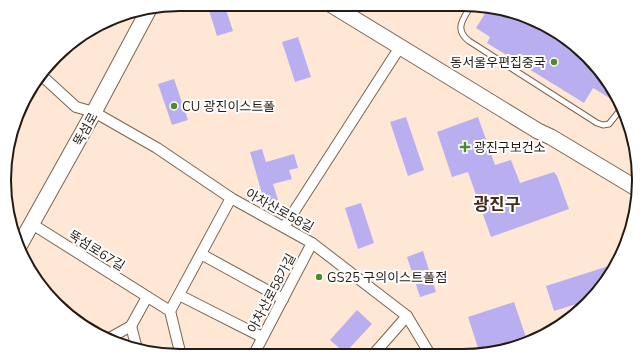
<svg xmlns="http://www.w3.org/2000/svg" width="643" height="360" viewBox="0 0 643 360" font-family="'Nunito Sans','Noto Sans KR',sans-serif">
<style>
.building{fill:#b9aff0}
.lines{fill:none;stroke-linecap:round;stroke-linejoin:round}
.lane-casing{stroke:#7c644f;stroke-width:7}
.street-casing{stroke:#7c644f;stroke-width:12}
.secondary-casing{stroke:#7c644f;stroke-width:17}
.lane{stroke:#fff;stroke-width:5}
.street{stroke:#fff;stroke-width:10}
.secondary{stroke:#fff;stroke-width:15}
.poi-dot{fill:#4e8c2b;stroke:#fff;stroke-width:1.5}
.labels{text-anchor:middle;stroke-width:4;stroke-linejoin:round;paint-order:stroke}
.poi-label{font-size:13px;fill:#251b13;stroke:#fff;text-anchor:start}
.street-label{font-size:13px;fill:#251b13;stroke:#fff}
.district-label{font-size:17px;font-weight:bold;fill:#412c19;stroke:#fff}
.rim{fill:none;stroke:#251b13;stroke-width:2}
</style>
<rect width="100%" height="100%" fill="#fee8d5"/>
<g class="building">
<path d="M207 4H224L233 31 217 36Z"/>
<path d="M489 7 520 13 561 34 609 82 618 103 593 88 584 103 487 43 490 37 476 28Z"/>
<path d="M298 37 311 77 295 82 282 42Z"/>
<path d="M174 79 188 120 172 125 158 84Z"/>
<path d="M406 117 424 170 408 176 390 122Z"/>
<path d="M478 117 495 165 511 160 520 183 554 172 557 176 569 209 491 237 468 172 452 177 437 132Z"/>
<path d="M262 149 266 162 294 154 298 168 289 170 292 179 273 184 278 200 265 204 250 152Z"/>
<path d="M361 203 374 243 358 249 345 208Z"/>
<path d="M423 251 436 292 420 297 407 257Z"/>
<path d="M615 264 609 278 583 302 554 311 546 286Z"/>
<path d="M514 302 527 340 480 354 468 317Z"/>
<path d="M357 310 372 324 345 353 330 340Z"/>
</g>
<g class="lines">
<g class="lane-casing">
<path id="lane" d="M472 4C464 18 453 29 469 41L597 123 603 125 609 124 621 109"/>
</g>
<g class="street-casing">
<g id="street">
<path d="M41 75 76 107 94 112 157 148 231 198 312 243 407 316 431 356"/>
<path d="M32 224 170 311 181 356"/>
<path d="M284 227 400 47"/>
<path d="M201 254 283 299"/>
<path d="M179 295 262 337"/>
<path d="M170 311 231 198"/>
<path d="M131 326 137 349"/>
<path d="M108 339 131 326 147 297"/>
<path d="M253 356 312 243"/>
<path d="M372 356 407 316"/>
</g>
</g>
<g class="secondary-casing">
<g id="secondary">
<path d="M330 4 538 131 551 137 636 188"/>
<path d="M18 248 94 112 149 9"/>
</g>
</g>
<use href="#lane" class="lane"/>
<use href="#street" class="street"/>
<use href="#secondary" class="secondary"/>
</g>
<g class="poi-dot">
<circle cx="554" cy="62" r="4"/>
<circle cx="174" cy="106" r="4"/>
<path d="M463 141h4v4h4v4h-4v4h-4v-4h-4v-4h4z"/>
<circle cx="319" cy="277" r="4"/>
</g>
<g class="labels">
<g class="poi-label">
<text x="546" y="67" text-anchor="end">동서울우편집중국</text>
<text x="182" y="111">CU 광진이스트폴</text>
<text x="474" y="152">광진구보건소</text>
<text x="327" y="282">GS25 구의이스트폴점</text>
</g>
<g class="street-label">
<text transform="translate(85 129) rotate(-61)" y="5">뚝섬로</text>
<text transform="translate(280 210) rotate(29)" y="5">아차산로58길</text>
<text transform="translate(97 250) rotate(32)" y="5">뚝섬로67길</text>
<text transform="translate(271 293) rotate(-62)" y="5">아차산로58가길</text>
</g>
<g class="district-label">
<text x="497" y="210">광진구</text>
</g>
</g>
<path d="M0 0H643V360H0ZM180 11H463A169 169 0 0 1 632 180V180A169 169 0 0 1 463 349H180A169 169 0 0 1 11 180V180A169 169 0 0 1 180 11Z" fill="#fff" fill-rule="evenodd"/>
<path class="rim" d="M180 11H463A169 169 0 0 1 632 180V180A169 169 0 0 1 463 349H180A169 169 0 0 1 11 180V180A169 169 0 0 1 180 11Z"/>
</svg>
